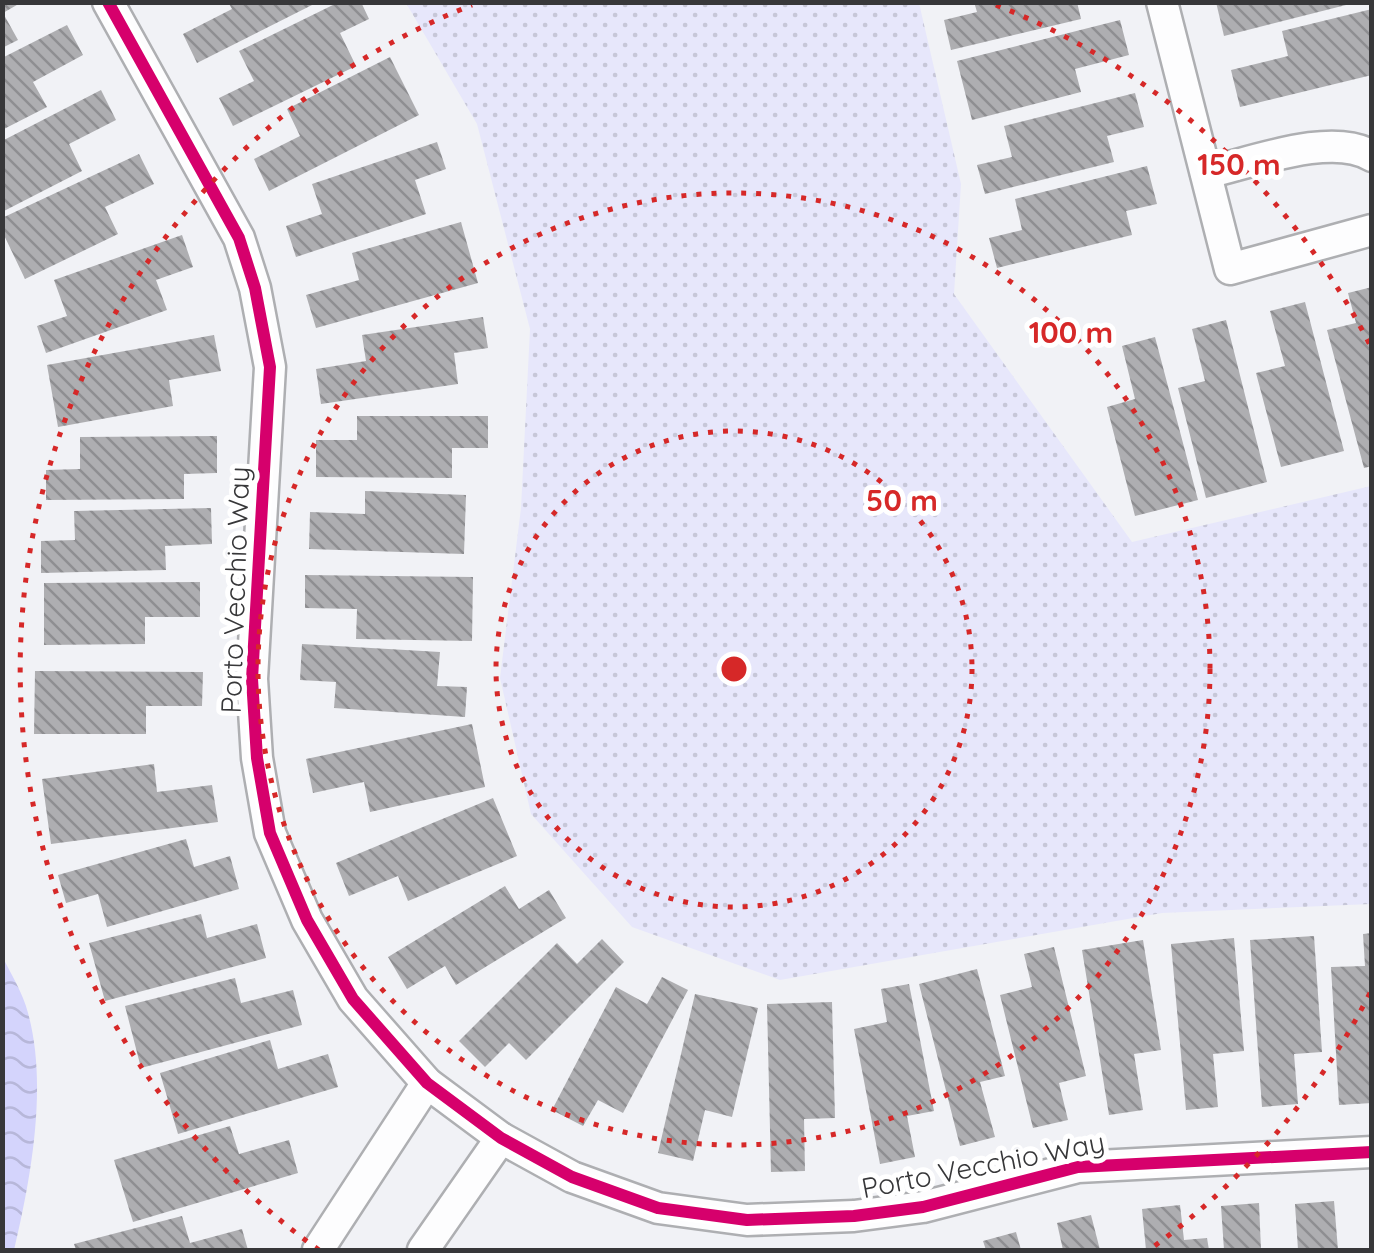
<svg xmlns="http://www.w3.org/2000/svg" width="1374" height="1253" viewBox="0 0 1374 1253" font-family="Quicksand,sans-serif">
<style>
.grass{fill:url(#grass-dots)}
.water{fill:url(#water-waves)}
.building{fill:url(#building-back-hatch)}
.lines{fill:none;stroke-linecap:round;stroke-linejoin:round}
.minor-casing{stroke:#aeafb2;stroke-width:35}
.minor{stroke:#fdfdfe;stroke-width:30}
.cycleway-casing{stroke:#fff;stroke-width:19}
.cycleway{stroke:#d6006c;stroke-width:12}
.ring{fill:none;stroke:#d62828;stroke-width:5;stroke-dasharray:5 10}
.labels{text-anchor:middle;stroke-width:10;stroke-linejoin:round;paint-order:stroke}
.street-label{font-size:28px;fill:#373739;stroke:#fff}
.centre{fill:#d62828;stroke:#fff;stroke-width:5}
.ring-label{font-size:30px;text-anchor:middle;font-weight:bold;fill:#d62828;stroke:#fff;stroke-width:10;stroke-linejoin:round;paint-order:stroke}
</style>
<defs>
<pattern id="grass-dots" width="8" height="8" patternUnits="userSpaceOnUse" patternTransform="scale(2.5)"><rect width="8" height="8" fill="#e7e7fb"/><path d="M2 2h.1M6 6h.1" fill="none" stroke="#c7c7d8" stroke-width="1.8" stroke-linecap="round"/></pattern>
<pattern id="water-waves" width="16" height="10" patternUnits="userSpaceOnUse" patternTransform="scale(2.5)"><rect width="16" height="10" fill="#d4d4fc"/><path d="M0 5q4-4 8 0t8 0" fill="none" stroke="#b7b7d9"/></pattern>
<pattern id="building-back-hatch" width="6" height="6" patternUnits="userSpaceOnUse" patternTransform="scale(2.5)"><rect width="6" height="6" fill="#aeaeb1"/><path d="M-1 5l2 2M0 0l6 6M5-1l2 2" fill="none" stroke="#8e8e91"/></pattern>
</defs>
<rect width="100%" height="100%" fill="#f1f2f6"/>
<path class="grass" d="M406 3H919L961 184 954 294 1132 542 1371 486V904L1162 913 780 980 632 927 531 814 500 678 521 508 530 329 477 124Z"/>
<path class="water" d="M2 956C11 974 23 993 28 1013 48 1085 31 1178 14 1250H2Z"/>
<g class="building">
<path d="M2 2H22L3 13 18 40 2 48Z"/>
<path d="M228 2H318L197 63 183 34 232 9Z"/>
<path d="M339 2H361L369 19 340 33 356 66 233 126 219 98 254 81 239 51Z"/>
<path d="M974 2H1077L1081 19 951 50 944 20 977 12Z"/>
<path d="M1216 2H1350V4L1224 36Z"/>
<path d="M1372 9V75L1240 107 1231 70 1288 56 1282 31Z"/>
<path d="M1120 20 1129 55 1075 69 1081 92 972 120 957 61Z"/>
<path d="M67 25 83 55 33 82 47 107 2 130V58Z"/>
<path d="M390 57 419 115 269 191 254 159 300 136 287 109Z"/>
<path d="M101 90 116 120 69 144 82 171 2 212V141Z"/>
<path d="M1135 93 1144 127 1107 136 1114 162 985 194 977 165 1012 157 1004 126Z"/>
<path d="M437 142 446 169 415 180 426 214 296 257 286 226 322 214 312 184Z"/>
<path d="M139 154 154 184 105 207 118 234 25 279 2 231V218Z"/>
<path d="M1147 166 1157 204 1126 211 1132 235 997 268 989 238 1022 230 1015 199Z"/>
<path d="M461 222 478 283 316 328 306 295 359 280 352 253Z"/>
<path d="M182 235 193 267 156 280 167 310 46 353 37 326 67 316 54 280Z"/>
<path d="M1372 287V466L1364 468 1327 330 1356 323 1348 293Z"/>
<path d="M1305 302 1344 451 1281 467 1256 373 1285 366 1270 311Z"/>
<path d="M483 317 488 348 454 353 458 384 321 404 316 369 366 361 362 335Z"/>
<path d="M1226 320 1267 482 1206 498 1178 388 1205 381 1192 329Z"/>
<path d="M214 335 221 371 169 380 173 406 58 427 47 365Z"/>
<path d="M1155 337 1198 500 1135 516 1107 407 1135 399 1122 346Z"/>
<path d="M357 416H488V448H452V478L316 477V440H357Z"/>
<path d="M217 436V473L184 474V499L46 500V470L80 469V437Z"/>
<path d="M365 491 466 495 464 554 309 549 310 512 365 514Z"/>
<path d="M211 508 212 544 165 546 166 570 41 573V541L75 540 74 511Z"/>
<path d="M305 575 473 577 472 641 356 639 357 609 305 608Z"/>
<path d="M200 582V617H145V644L44 645V583Z"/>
<path d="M302 644 440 652 437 686 467 687 465 717 334 708 336 682 300 680Z"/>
<path d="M35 671 203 672 202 706H146V734H34Z"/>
<path d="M472 724 485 787 370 812 364 782 313 793 306 759Z"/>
<path d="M154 764 157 792 212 785 218 822 51 844 42 779Z"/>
<path d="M493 798 517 856 408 901 398 876 349 896 336 863Z"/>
<path d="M186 839 194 867 230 856 239 889 107 927 98 894 66 903 58 875Z"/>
<path d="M505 886 519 909 549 890 566 918 456 985 445 966 407 989 388 957Z"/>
<path d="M201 914 207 938 257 924 266 958 105 1001 89 943Z"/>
<path d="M1372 933V1103L1339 1105 1331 967 1365 966 1363 934Z"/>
<path d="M1314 936 1322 1052 1294 1054 1298 1104 1262 1107 1250 940Z"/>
<path d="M1234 938 1244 1051 1213 1054 1218 1107 1186 1110 1171 944Z"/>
<path d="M602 939 624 962 526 1060 509 1043 485 1067 459 1041 557 943 577 964Z"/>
<path d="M1143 940 1161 1050 1134 1054 1143 1110 1109 1115 1082 950Z"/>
<path d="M1054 947 1086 1076 1059 1083 1068 1120 1033 1128 1000 995 1032 987 1024 954Z"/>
<path d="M977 969 1005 1076 980 1082 995 1137 960 1146 919 984Z"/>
<path d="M662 977 688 990 623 1113 598 1100 583 1126 552 1110 616 987 647 1004Z"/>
<path d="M235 978 241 1003 293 990 302 1025 141 1068 125 1006Z"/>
<path d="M909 984 934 1111 907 1116 915 1157 880 1164 854 1029 887 1022 881 989Z"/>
<path d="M695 994 758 1008 732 1117 705 1110 693 1161 658 1153Z"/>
<path d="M832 1002 835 1118 804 1119 805 1171 771 1172 767 1004Z"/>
<path d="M270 1040 278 1069 328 1054 338 1087 178 1134 160 1073Z"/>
<path d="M230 1126 239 1154 289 1140 298 1173 133 1222 114 1160Z"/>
<path d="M1334 1201 1338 1250H1298L1295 1204Z"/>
<path d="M1259 1203 1261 1250H1224L1221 1206Z"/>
<path d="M1180 1205 1184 1240 1207 1238 1209 1250H1146L1142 1209Z"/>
<path d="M1091 1215 1100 1250H1063L1057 1223Z"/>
<path d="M182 1216 190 1243 242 1229 248 1250H76L74 1244Z"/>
<path d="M1016 1232 1021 1250H986L983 1241Z"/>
</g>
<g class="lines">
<g class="minor-casing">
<g id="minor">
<path d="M108 2 239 238 255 288 270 367 252 679 257 758 270 833 307 920 353 999 427 1083 501 1138 572 1177 658 1208 747 1220 854 1216 923 1207 1078 1167 1372 1152"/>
<path d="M1162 2 1230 269 1372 230"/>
<path d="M1206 173C1251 163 1332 131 1372 156"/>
<path d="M318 1250 427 1083"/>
<path d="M423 1250 501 1138"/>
</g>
</g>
<use href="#minor" class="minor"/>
<g class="cycleway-casing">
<path id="cycleway" d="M108 2 239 238 255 288 270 367 252 679 257 758 270 833 307 920 353 999 427 1083 501 1138 572 1177 658 1208 747 1220 854 1216 923 1207 1078 1167 1372 1152"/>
</g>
<use href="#cycleway" class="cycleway"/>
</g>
<g class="ring">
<circle cx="734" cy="669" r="238"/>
<circle cx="734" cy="669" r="476"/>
<path d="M1370 993A714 714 0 0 1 1149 1250M319 1250A714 714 0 0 1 472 5M996 5A714 714 0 0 1 1370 345"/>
</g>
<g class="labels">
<g class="street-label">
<text transform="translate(235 590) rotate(-88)" y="10">Porto Vecchio Way</text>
<text transform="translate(983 1165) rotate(-11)" y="10">Porto Vecchio Way</text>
</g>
</g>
<circle cx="734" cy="669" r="15" class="centre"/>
<g class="ring-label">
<text x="1239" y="175">150 m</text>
<text x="1071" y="343">100 m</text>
<text x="902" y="511">50 m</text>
</g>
<rect width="1374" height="1253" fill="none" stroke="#373739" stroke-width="10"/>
</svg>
